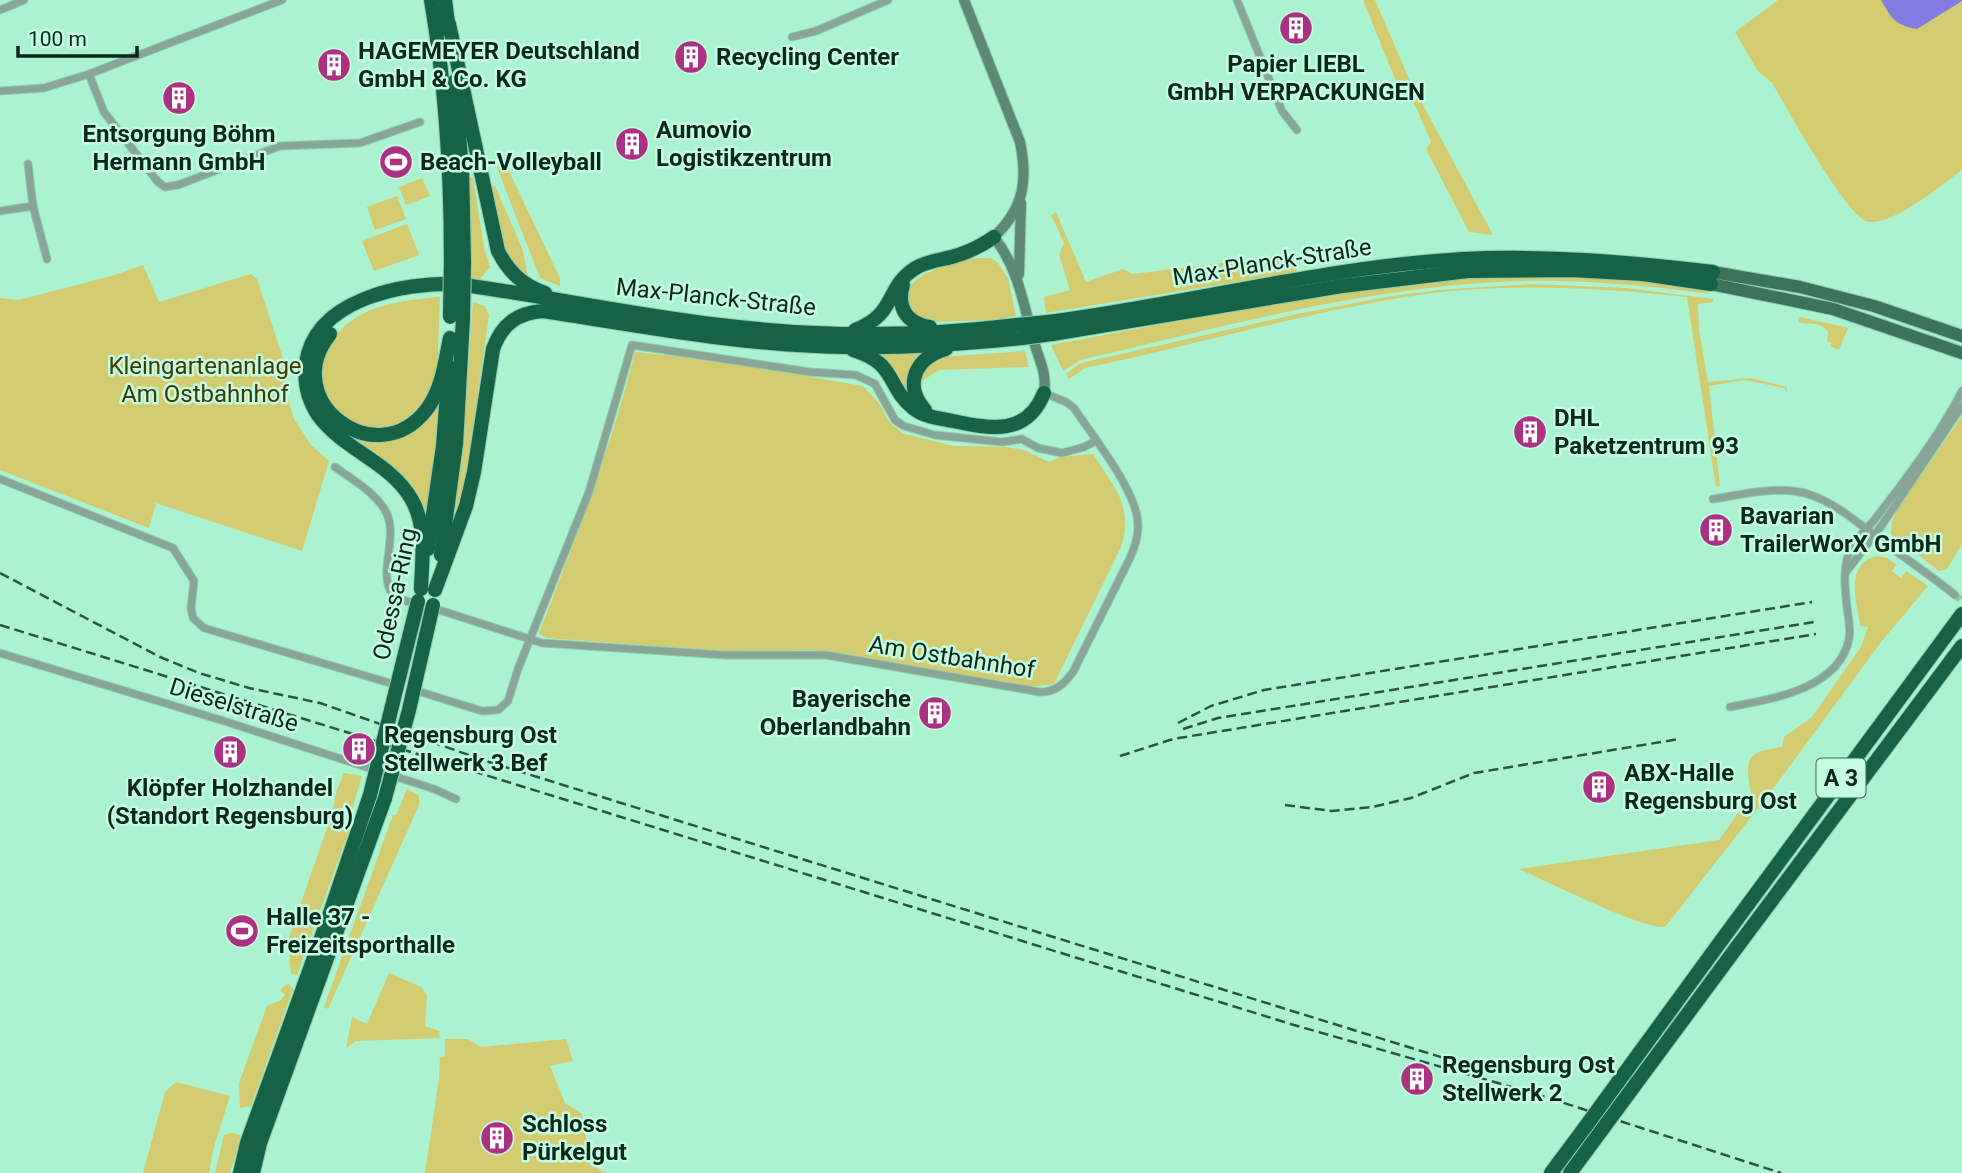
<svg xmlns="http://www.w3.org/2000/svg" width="1962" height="1173" viewBox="0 0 1962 1173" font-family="Roboto,sans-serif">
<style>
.green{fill:#d3cb70}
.water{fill:#837de2}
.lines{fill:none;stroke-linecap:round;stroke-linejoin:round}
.street-tunnel{stroke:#8ac9ac;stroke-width:7;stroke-dasharray:7 3.5;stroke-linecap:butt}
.street-casing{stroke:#8dcdaf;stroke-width:9}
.secondary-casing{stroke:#8dcdaf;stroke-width:12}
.primary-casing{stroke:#8dcdaf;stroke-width:14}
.highway-casing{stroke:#8dcdaf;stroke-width:16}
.street{stroke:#88a597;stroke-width:7}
.secondary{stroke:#5d8974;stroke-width:10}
.primary{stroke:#3b745b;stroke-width:12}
.highway{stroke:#166246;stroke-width:14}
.rail{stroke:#2d5443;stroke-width:2.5;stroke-dasharray:10 5;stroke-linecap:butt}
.highway-bridge-casing{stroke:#8dcdaf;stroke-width:16;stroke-linecap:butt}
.highway-bridge{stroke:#166246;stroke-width:14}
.labels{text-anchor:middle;stroke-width:5;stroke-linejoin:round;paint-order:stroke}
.shield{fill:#c3fce0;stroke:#416756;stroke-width:2}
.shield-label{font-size:23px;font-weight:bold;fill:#09271b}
.poi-label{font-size:24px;font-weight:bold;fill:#09271b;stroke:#c3fce0;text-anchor:start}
.street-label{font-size:24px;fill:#09271b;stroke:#c3fce0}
.park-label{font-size:24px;fill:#3f3a02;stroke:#c3fce0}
</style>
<rect width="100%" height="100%" fill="#aaf2d0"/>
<g class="green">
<path d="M1363 0H1375L1410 81 1493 235 1469 232 1426 149 1431 142 1415 105 1400 91Z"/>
<path d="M1778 0H1962V170C1941 185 1896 224 1869 222 1848 220 1786 106 1772 83L1757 70 1735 32Z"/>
<path d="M495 157H498L506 165 560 278V286L540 278 494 160Z"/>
<path d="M469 176 473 178 484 247 490 267 479 281H472Z"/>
<path d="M422 178 430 196 406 205 399 187Z"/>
<path d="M495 186 522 248 530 285 508 259 501 243 488 189Z"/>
<path d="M397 196 406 219 375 230 367 207Z"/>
<path d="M1056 212 1086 282 1123 269 1133 274 1295 254 1297 272 1046 313 1044 297 1070 290 1059 255 1064 243 1051 215Z"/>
<path d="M407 224 419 255 374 271 362 241Z"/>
<path d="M975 258H991L998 263 1008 278 1016 316 995 320 925 322 913 315C911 310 907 303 907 299 905 272 956 263 975 258Z"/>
<path d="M143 265 159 302 251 274 257 279 284 361 287 396 294 419 311 445 329 461 302 551 156 503 149 528 0 470V298L19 300 115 275Z"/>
<path d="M1461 276H1598L1699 286 1710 294C1640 285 1569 278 1498 282 1357 289 1218 328 1080 360L1063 371 1051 345 1310 296Z"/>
<path d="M1532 284 1626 288 1714 299 1713 302 1698 304 1699 330 1708 382 1751 378 1787 387 1786 393 1785 388 1744 380 1709 386 1720 486 1716 487 1687 297C1603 288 1517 283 1433 293 1315 309 1201 344 1085 368L1069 379 1066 374 1079 364 1086 362 1297 314 1386 297 1438 290Z"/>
<path d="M440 297 437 376 427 401 398 425 366 430 331 410C327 398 321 385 320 373 319 367 324 359 326 353 344 308 396 300 440 297Z"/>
<path d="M473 302 485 306 489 315 465 484 459 508 454 509 463 436Z"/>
<path d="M1800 317 1848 328 1839 350 1830 346 1832 343 1827 341 1828 332C1819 320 1809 326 1798 322Z"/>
<path d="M1025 351 1029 367 939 370 917 384 922 369 941 357Z"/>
<path d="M635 352 707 359 863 386 879 403 889 422 904 434 954 446 1006 447 1024 450 1049 462 1060 457 1093 454C1114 487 1134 506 1121 547L1054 684 1031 687 815 650 728 651 546 638 539 633C575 540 611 449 635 352Z"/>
<path d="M923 353 913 402 878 354Z"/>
<path d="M442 399 428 517 424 518 341 430 377 439Z"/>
<path d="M1962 416V544L1947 569 1939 571 1891 534 1892 522 1896 511Z"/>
<path d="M1877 556 1887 558 1896 564 1892 571 1901 578 1906 571 1928 586 1881 642 1770 793 1665 927C1641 929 1547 881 1519 869L1719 840 1751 794C1745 759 1745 752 1782 747L1784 737 1812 717 1861 647 1868 627 1860 626C1857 602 1844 564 1877 556Z"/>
<path d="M344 773 362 776 354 803 351 825 297 975 291 974 288 940 332 814 336 792Z"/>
<path d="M407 789 419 795V805L328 1009 324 1007 393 815H396Z"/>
<path d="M389 973 421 987 427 995 425 1026 439 1031 440 1038 356 1041 346 1048 352 1017 367 1024Z"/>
<path d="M288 983 293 989 251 1106 240 1108 239 1083 267 1006 281 1000 285 995 280 990Z"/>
<path d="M445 1039H468L481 1047 566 1039 573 1061 550 1066 565 1103 582 1114 590 1165 607 1173H425L439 1079 440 1057 445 1056Z"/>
<path d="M176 1082 230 1096 213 1150 209 1173H143L165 1092Z"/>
<path d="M233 1133 241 1136 230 1173H215L224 1135Z"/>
</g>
<path class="water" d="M1881 0H1962V1L1917 29C1895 25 1892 19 1881 0Z"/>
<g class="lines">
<path class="street-tunnel" d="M1955 595 1962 601"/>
<g class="street-casing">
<g id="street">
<path d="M1237 0 1282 111 1297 130"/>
<path d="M0 10 24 0"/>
<path d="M792 37 816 31 888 0"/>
<path d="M89 74 104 112 158 182 165 187 178 185 280 146 360 143 420 122"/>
<path d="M0 91 44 88 89 74 282 0"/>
<path d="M28 164 33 206 47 259"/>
<path d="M0 211 33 206"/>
<path d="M335 467C353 480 377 493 387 514 398 538 377 576 393 594 399 601 411 602 419 604"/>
<path d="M0 479 173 548 194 581 191 608 193 618 204 628 400 686"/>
<path d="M1713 499C1739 495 1768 488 1794 491 1828 495 1859 524 1886 544 1909 561 1933 577 1955 595"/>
<path d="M1846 572 1882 525 1962 406"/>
<path d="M430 607 542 643 725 655H826L1040 692C1056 692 1064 684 1073 672L1130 558C1136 544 1140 531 1137 516 1131 484 1092 435 1074 408L1066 402 1044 393"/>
<path d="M0 653 224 721 434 789 456 799"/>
<path d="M411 689 482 711 498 710 508 701 518 669 589 492 632 345 810 372 856 375 875 384 895 420 904 426 935 435 1002 442 1022 439 1038 448 1062 453 1084 447 1096 441"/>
<path d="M1730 707C1772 699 1839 689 1849 639 1851 629 1848 617 1847 607 1845 588 1842 566 1851 548 1856 538 1867 529 1875 519 1906 479 1939 436 1962 391"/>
</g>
</g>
<g class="secondary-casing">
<g id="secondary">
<path d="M964 0 1020 142C1028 181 1024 208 994 237 1020 271 1023 305 1035 345 1040 362 1047 374 1044 393"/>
<path d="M1019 274 1021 203"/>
</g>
</g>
<g class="primary-casing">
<g id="primary">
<path d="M1713 272 1800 287 1874 306 1962 336"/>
<path d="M1711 284 1833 309 1962 353"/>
</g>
</g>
<g class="highway-casing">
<g id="highway">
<path d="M431 0C446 86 451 175 451 262"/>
<path d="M445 0 449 31"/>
<path d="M449 24 498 251C509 272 522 285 545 293"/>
<path d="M454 82 462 168 464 262"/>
<path d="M903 285C896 307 907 324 930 327"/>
<path d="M1048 322C1187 304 1323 267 1463 259 1547 255 1630 262 1713 272"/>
<path d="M855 330C897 314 885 288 914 269 927 260 946 260 961 254 973 250 984 244 994 237"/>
<path d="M330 334C277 400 376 476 427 409 442 389 445 362 450 338"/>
<path d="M1052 334 1342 286 1468 271 1571 270 1643 274 1711 284"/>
<path d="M853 350C897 363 886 386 913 408 924 417 939 418 953 421 991 429 1027 436 1044 393"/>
<path d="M925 410C903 385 915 358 946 349"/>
<path d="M428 549 443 446 449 367"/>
<path d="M441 555 456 444 463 318"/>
<path d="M421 589C422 559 427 527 412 500 391 462 343 450 318 415 308 400 304 382 306 364 314 299 404 282 457 284 545 296 632 315 720 325 818 337 919 337 1017 325"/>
<path d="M435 590 466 506 474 472 493 349C502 324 517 313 543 311 643 326 744 346 846 347 905 348 963 344 1022 338"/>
<path d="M1721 941 1962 614"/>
<path d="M1737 947 1962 646"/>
<path d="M240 1173 247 1143 328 919 370 795"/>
<path d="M253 1173 260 1143 385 798"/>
<path d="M1551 1173 1586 1126"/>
<path d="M1570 1173 1601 1131"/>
</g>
</g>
<use href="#street" class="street"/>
<use href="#secondary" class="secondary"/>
<use href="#primary" class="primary"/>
<use href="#highway" class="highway"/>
<g class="rail">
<path d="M0 573 160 657 199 673 249 688 320 703 489 762 1460 1063"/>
<path d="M0 625 1294 1025 1533 1093 1781 1173"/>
<path d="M1178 723 1211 706 1264 690 1812 602"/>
<path d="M1183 729 1218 718 1814 622"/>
<path d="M1120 756 1173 739 1816 634"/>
<path d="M1285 805 1332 811 1372 807 1411 798 1474 773 1679 739"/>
</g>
<g class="highway-bridge-casing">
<g id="highway-bridge">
<path d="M450 317 451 262"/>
<path d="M463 318 464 262"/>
<path d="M1017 325 1048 322"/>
<path d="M1022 338 1052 334"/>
<path d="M370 795 418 601"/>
<path d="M385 798 409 710 433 605"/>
<path d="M1586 1126 1721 941"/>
<path d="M1601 1131 1737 947"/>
</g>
</g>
<use href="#highway-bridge" class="highway-bridge"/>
</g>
<defs>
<g id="building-disc" transform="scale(1.75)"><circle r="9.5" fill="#ac3183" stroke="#c3fce0"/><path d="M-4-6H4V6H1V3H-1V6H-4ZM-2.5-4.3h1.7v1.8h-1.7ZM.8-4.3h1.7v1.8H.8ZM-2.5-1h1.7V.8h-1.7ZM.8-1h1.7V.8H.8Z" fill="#fff"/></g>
<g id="stadium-disc" transform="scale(1.75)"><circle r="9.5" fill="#ac3183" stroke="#c3fce0"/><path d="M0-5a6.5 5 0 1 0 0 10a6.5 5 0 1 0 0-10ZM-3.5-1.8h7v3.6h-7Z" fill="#fff"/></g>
</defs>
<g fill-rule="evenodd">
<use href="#building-disc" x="1296" y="28"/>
<use href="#building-disc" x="691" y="57"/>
<use href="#building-disc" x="334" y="65"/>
<use href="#building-disc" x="179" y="98"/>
<use href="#building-disc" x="632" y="144"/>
<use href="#stadium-disc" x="396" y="162"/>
<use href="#building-disc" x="1530" y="432"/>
<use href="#building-disc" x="1716" y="530"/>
<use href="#building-disc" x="935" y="713"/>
<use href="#building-disc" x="359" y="749"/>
<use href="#building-disc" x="230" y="752"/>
<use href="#building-disc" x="1599" y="787"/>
<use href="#stadium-disc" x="242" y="931"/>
<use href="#building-disc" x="1417" y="1079"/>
<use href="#building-disc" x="497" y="1138"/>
</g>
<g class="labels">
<rect class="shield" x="1816.5" y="758.5" width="49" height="39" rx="5"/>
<g class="shield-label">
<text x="1841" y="786">A 3</text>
</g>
<g class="poi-label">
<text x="358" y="59">HAGEMEYER Deutschland<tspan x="358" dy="28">GmbH &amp; Co. KG</tspan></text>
<text x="716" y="65">Recycling Center</text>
<text x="1296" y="72" text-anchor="middle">Papier LIEBL<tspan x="1296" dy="28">GmbH VERPACKUNGEN</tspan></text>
<text x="656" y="138">Aumovio<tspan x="656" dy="28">Logistikzentrum</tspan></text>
<text x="179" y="142" text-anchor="middle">Entsorgung Böhm<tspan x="179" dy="28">Hermann GmbH</tspan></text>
<text x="420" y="170">Beach-Volleyball</text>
<text x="1554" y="426">DHL<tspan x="1554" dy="28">Paketzentrum 93</tspan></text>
<text x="1740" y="524">Bavarian<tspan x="1740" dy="28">TrailerWorX GmbH</tspan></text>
<text x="911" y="707" text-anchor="end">Bayerische<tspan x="911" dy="28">Oberlandbahn</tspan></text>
<text x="384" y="743">Regensburg Ost<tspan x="384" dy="28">Stellwerk 3 Bef</tspan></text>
<text x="1624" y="781">ABX-Halle<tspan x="1624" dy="28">Regensburg Ost</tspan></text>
<text x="230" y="796" text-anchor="middle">Klöpfer Holzhandel<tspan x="230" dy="28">(Standort Regensburg)</tspan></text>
<text x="266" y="925">Halle 37 -<tspan x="266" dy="28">Freizeitsporthalle</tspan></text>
<text x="1442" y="1073">Regensburg Ost<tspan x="1442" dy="28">Stellwerk 2</tspan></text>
<text x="522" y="1132">Schloss<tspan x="522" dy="28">Pürkelgut</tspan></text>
</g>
<g class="street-label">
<text transform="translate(1272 262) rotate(-9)" y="8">Max-Planck-Straße</text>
<text transform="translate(716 297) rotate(6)" y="8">Max-Planck-Straße</text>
<text transform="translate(395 594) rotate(-78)" y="8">Odessa-Ring</text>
<text transform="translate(952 657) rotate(9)" y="8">Am Ostbahnhof</text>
<text transform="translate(234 705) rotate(17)" y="8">Dieselstraße</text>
</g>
<g class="park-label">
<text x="205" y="374">Kleingartenanlage<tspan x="205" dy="28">Am Ostbahnhof</tspan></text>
</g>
</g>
<path d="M18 46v10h119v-10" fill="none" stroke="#09271b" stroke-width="3.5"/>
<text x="28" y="46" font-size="21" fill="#09271b" stroke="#c3fce0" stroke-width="5" paint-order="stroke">100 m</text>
</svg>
